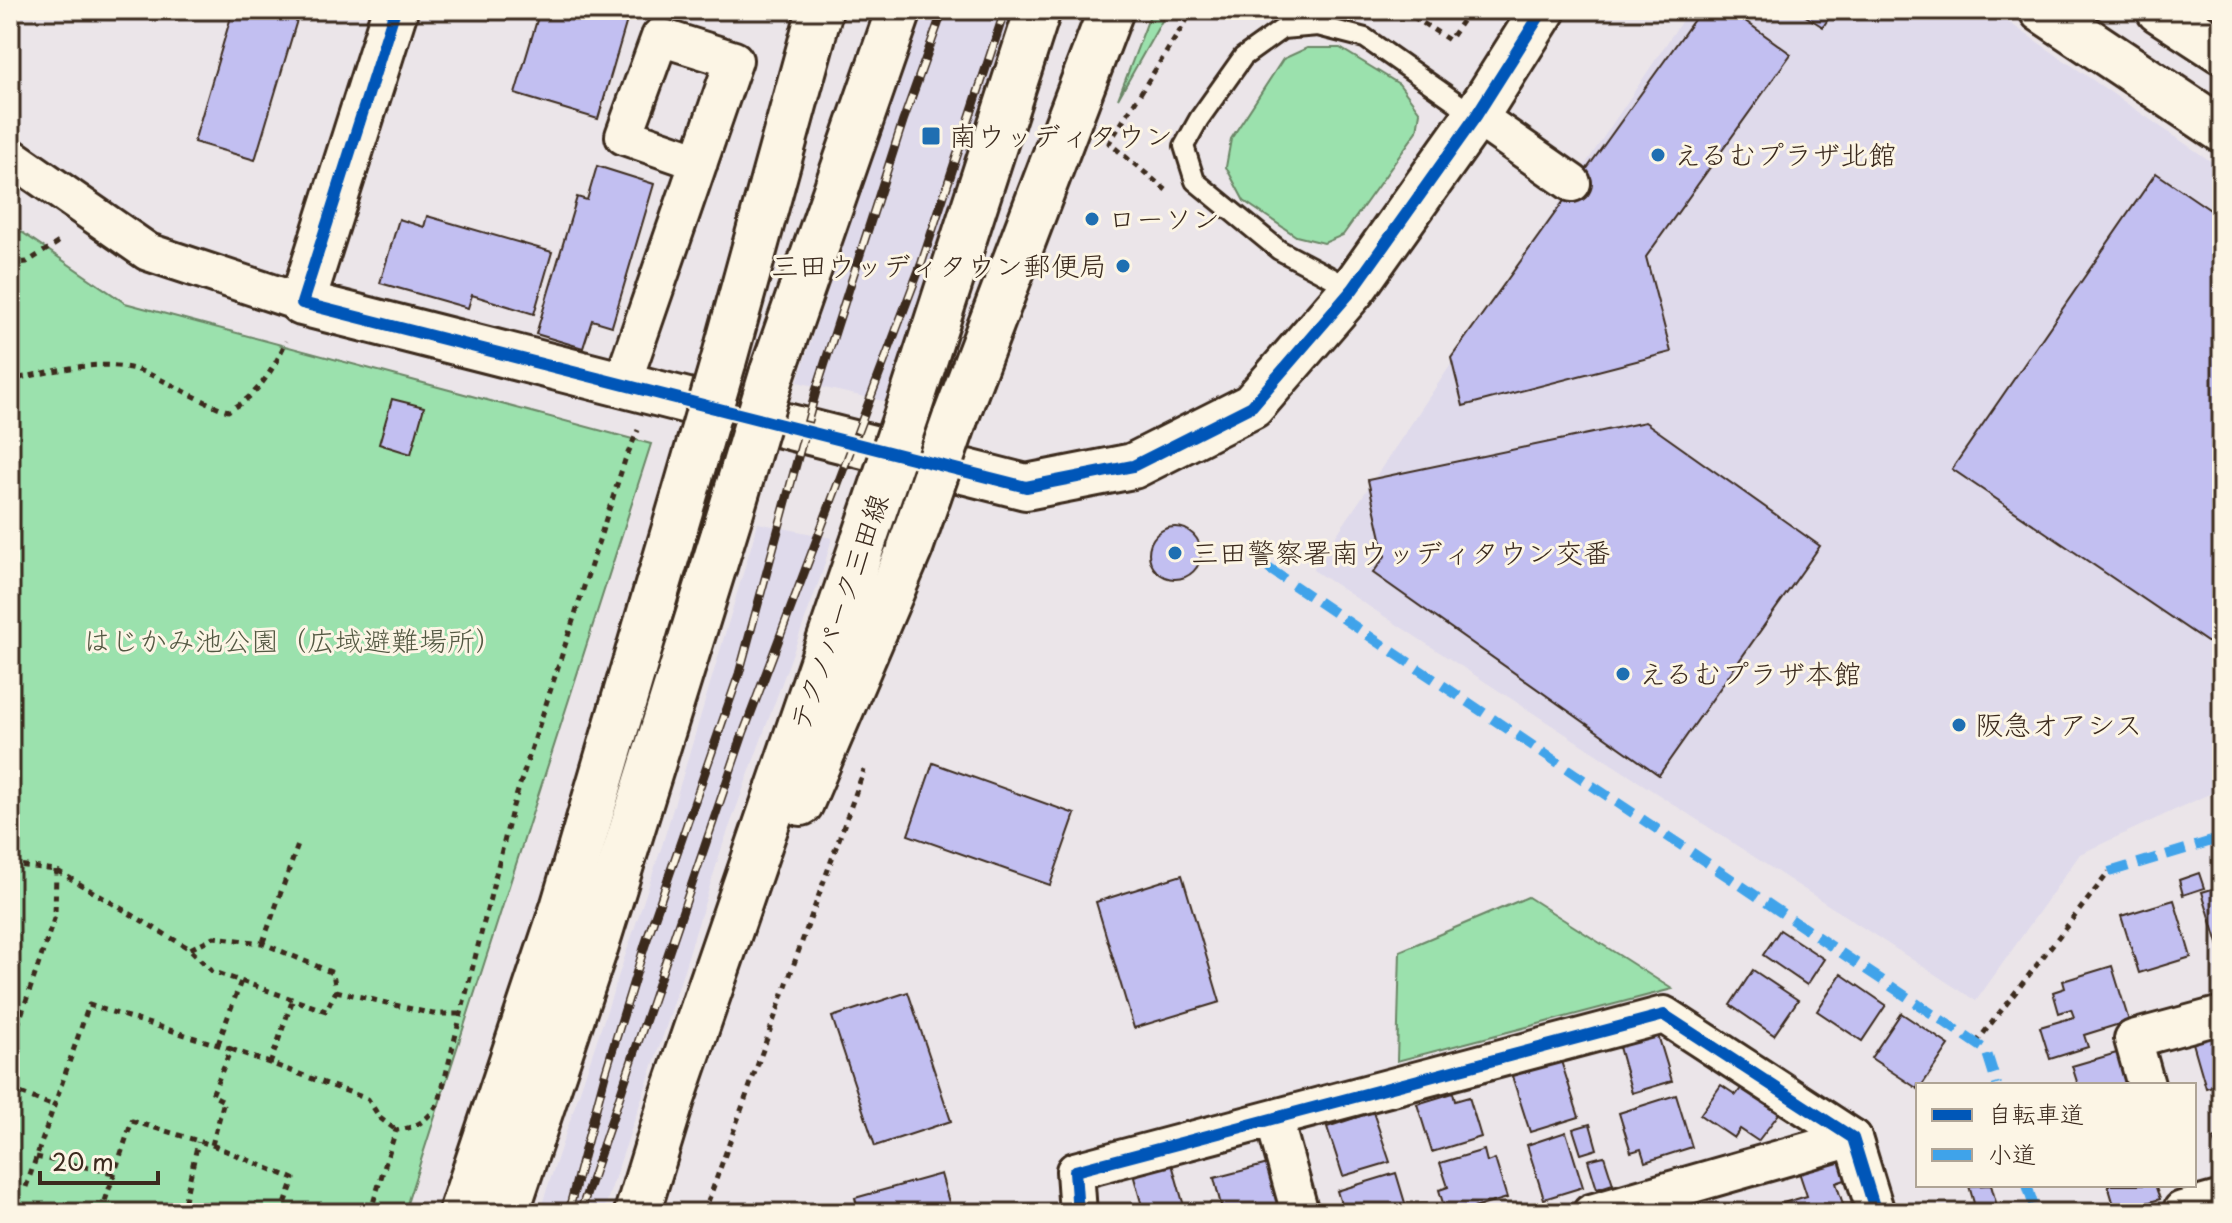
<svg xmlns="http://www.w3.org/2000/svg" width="2232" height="1223" viewBox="0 0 2232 1223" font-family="'Playpen Sans','Klee One',sans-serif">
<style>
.built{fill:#dfdaeb}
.green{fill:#9be1ad;stroke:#6b8666;stroke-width:2}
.building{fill:#c2bff1;stroke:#3b2a1e;stroke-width:2}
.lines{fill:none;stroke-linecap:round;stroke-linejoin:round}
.service-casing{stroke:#3b2a1e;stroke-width:24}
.minor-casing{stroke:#3b2a1e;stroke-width:42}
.tertiary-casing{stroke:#3b2a1e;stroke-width:50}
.secondary-casing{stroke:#3b2a1e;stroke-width:50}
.path{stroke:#3b2a1e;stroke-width:5;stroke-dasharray:6 6;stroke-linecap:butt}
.service{stroke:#fcf5e5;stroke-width:18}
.minor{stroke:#fcf5e5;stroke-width:36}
.tertiary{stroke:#fcf5e5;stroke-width:44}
.secondary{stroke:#fcf5e5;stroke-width:44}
.rail-casing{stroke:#3b2a1e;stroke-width:9}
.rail{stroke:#fcf5e5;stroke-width:6;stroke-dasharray:18;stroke-linecap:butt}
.secondary-bridge-casing{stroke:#3b2a1e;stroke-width:50;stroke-linecap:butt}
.secondary-bridge{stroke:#fcf5e5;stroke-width:44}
.quiet{stroke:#3fa3ea;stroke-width:10;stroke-dasharray:20 10;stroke-linecap:butt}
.cycleway-casing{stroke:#fcf5e5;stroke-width:17}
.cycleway{stroke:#0057b8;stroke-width:12}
.poi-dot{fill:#1f6fb2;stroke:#fcf5e5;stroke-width:3}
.labels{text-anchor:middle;stroke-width:6;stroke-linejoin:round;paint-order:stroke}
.poi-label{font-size:28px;fill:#3b2a1e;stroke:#fcf5e5;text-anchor:start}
.street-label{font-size:28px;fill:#3b2a1e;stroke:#fcf5e5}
.park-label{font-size:28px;fill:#535842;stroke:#fcf5e5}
</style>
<rect width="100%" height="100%" fill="#ebe5e9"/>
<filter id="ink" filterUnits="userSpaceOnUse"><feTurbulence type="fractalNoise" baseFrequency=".0125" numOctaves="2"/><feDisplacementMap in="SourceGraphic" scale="16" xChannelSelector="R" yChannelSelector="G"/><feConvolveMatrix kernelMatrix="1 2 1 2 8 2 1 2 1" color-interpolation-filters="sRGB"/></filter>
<g filter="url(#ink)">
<g class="built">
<path d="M922 10H1025L888 402 797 382Z"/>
<path d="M1689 10H1991L2222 169V788L2080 854 1976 1001 1313 570Z"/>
<path d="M758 523 832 538 822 573 722 847 668 1021 603 1213H539L661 849Z"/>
</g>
<g class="green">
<path d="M1152 10H1168L1118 99Z"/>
<path d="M1307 48H1340L1399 84 1420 112 1417 131 1343 235 1324 243 1296 236 1244 201 1226 167 1231 139 1283 59Z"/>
<path d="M10 224 125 303 651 444 404 1213H10Z"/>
<path d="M1528 897 1672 989 1397 1061 1400 951Z"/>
</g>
<g class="building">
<path d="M233 10H300L255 160 194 142Z"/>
<path d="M540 10H630L598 119 515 94Z"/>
<path d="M1701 10H1730L1791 54 1646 257 1671 352 1463 406 1451 358Z"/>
<path d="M1796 10H1834L1823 27Z"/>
<path d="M597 166 654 184 612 326 592 320 583 348 536 334 577 197 587 200Z"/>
<path d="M2156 173 2222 218V652L1952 469Z"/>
<path d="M427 216 552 252 534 314 472 295 468 308 380 283 399 219 424 227Z"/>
<path d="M392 399 424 407 411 454 379 444Z"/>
<path d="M1645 422 1820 546 1659 775 1373 573 1385 556 1368 480Z"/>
<circle cx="1175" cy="553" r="26"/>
<path d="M933 763 1075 814 1050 885 908 835Z"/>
<path d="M2199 873 2204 888 2183 895 2179 880Z"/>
<path d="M1182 875 1220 1002 1134 1028 1096 902Z"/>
<path d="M2222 886V953H2221L2202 892Z"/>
<path d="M2174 900 2191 957 2139 973 2121 916Z"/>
<path d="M1780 930 1824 959 1807 985 1763 955Z"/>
<path d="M2112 966 2129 1021 2084 1035 2088 1047 2050 1059 2040 1027 2074 1017 2071 1009 2059 1013 2053 992 2065 988 2063 981Z"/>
<path d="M1753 970 1798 1000 1774 1035 1730 1005Z"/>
<path d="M1841 974 1886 1005 1862 1041 1817 1011Z"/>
<path d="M908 992 951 1121 875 1146 832 1017Z"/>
<path d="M1901 1013 1949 1045 1922 1085H1918V1089L1871 1058Z"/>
<path d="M2222 1034V1083L2206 1088 2193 1043Z"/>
<path d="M1658 1035 1672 1081 1632 1093 1619 1047Z"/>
<path d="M2120 1052 2131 1085H2078L2072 1066Z"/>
<path d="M1560 1058 1579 1117 1530 1132 1511 1073Z"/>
<path d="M1721 1085 1736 1095 1742 1087 1785 1106 1758 1141 1740 1129 1734 1138 1700 1115Z"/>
<path d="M1453 1093 1455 1101 1469 1097 1481 1137 1432 1152 1417 1104Z"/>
<path d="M1676 1095 1692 1147 1645 1162 1641 1149 1631 1152 1619 1113Z"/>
<path d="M1373 1112 1390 1162 1343 1176 1327 1127Z"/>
<path d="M1590 1124 1597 1149 1581 1154 1573 1129Z"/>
<path d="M1566 1132 1583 1187 1544 1199 1527 1145Z"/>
<path d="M2222 1136V1164L2213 1139Z"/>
<path d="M1484 1150 1487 1162 1495 1159 1507 1198 1457 1213H1446L1439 1190 1448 1187 1440 1163Z"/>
<path d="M1843 1152 1851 1178 1836 1183 1845 1210 1834 1213H1786L1783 1203 1807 1196 1797 1166Z"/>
<path d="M1604 1156 1613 1184 1597 1189 1588 1160Z"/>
<path d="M1272 1163 1285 1213H1223L1214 1178Z"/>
<path d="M1172 1164 1186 1213H1144L1133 1174Z"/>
<path d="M1396 1173 1408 1213H1344L1337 1191Z"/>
<path d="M941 1174 952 1213H859L855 1198Z"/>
<path d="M1991 1185 1999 1213H1953L1952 1210 1974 1203 1969 1186Z"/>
<path d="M2108 1185H2155L2160 1199 2116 1212Z"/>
</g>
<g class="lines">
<g class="service-casing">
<path id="service" d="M1353 289 1279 250 1195 181 1184 146 1199 119 1243 57 1282 29 1318 26 1365 38 1476 116"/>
</g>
<g class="minor-casing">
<g id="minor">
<path d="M1476 116 1572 183"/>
<path d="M10 156 148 252 302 303"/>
<path d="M622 384 734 60 660 37 624 136 699 162"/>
<path d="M2146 1085 2133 1039 2222 1015"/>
<path d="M1274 1119 1300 1213"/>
<path d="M2182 1210 2222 1199"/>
<path d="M1078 1213 1075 1171 1664 1015 1853 1138 1876 1213"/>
<path d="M1591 1213 1853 1138"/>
</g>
</g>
<g class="tertiary-casing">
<g id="tertiary">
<path d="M395 10 302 303 1026 487 1133 466 1252 406 1353 289 1476 116 1543 10"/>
<path d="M2042 10 2222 130"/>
<path d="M2159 10 2222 51"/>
</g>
</g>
<g class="secondary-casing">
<g id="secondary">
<path d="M723 363 820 10"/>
<path d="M772 374 899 10"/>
<path d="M909 408 1038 10"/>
<path d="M955 419 1111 10"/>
<path d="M801 803 910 548"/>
<path d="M461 1213 563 908 684 497"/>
<path d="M506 1213 596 945 731 511"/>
<path d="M637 1213 672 1099 864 540"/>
</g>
</g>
<g class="path">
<path d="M1403 10 1449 40 1470 10"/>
<path d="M1166 190 1109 143 1193 10"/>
<path d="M10 264 27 262 62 240"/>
<path d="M10 355 19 378 10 380"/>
<path d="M19 378C62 370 106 356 149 374 176 386 200 401 228 411 257 397 274 369 286 341"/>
<path d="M10 864 56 870 190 949 212 971 326 1011 336 991 333 973 262 943 214 937 190 949"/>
<path d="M263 942 299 842"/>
<path d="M336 991 433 1014H461"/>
<path d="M1976 1043 2109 872"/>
<path d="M218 1044 241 981"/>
<path d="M10 1048 55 916 56 870"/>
<path d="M231 1049 368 1099 380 1118 396 1130"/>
<path d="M270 1064 293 999"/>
<path d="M10 1089 54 1106"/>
<path d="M212 1145 294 1179 282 1213"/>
<path d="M36 1157 114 1173"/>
<path d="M26 1187 89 1005 231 1049 212 1095 224 1101 212 1145 132 1121 101 1213"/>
<path d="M182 1213 198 1142"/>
<path d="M370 1213 396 1130C417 1128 428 1120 439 1102L513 806 625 460 638 430"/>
<path d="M704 1213 864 770"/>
</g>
<use href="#service" class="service"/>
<use href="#minor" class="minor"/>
<use href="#tertiary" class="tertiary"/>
<use href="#secondary" class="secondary"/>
<g class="rail-casing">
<g id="rail">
<path d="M568 1213 606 1071 645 945 739 674 816 391 903 121 943 10"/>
<path d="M580 1213 743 734 922 262 1005 10"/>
</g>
</g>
<use href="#rail" class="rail"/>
<g class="secondary-bridge-casing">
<g id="secondary-bridge">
<path d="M684 497 723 363"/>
<path d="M731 511 772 374"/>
<path d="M864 540 909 408"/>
<path d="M910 548 955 419"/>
</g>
</g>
<use href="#secondary-bridge" class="secondary-bridge"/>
<g class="quiet">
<path d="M1268 568 1986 1050 1997 1085"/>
<path d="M2109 872 2222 838"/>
<path d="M2027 1185 2036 1213"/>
<path d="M2172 1213 2182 1210"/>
</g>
<g class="cycleway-casing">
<g id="cycleway">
<path d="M395 10 302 303 1026 487 1133 466 1252 406 1353 289 1476 116 1543 10"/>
<path d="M1078 1213 1075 1171 1664 1015 1853 1138 1876 1213"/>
</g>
</g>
<use href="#cycleway" class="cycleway"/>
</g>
</g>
<g class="poi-dot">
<rect x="921" y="126" width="20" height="20" rx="4"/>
<circle cx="1658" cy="155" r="8"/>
<circle cx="1092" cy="219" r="8"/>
<circle cx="1123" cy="266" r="8"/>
<circle cx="1175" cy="553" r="8"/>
<circle cx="1623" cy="674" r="8"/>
<circle cx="1959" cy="725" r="8"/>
</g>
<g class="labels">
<g class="poi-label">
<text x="949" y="146">南ウッディタウン</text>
<text x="1674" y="165">えるむプラザ北館</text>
<text x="1108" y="229">ローソン</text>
<text x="1107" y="276" text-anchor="end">三田ウッディタウン郵便局</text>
<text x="1191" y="563">三田警察署南ウッディタウン交番</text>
<text x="1639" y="684">えるむプラザ本館</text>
<text x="1975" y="735">阪急オアシス</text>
</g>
<g class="street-label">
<text transform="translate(839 612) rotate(-71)" y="10">テクノパーク三田線</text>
</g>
<g class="park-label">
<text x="293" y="651">はじかみ池公園（広域避難場所）</text>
</g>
</g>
<rect width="2232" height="1223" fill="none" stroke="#fcf5e5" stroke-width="40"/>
<rect x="20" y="20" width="2192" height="1183" fill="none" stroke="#3b2a1e" stroke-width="3" filter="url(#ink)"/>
<rect x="1916" y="1083" width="280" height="104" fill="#fcf5e5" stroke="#afa495" stroke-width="2"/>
<rect x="1932" y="1109" width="40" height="12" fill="#0057b8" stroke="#afa495" stroke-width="2"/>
<text x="1988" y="1123" font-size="24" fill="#3b2a1e">自転車道</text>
<rect x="1932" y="1149" width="40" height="12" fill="#3fa3ea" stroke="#afa495" stroke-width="2"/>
<text x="1988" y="1163" font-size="24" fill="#3b2a1e">小道</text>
<path d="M40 1171v12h118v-12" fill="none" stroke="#3b2a1e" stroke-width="4"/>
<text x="52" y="1171" font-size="24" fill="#3b2a1e" stroke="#fcf5e5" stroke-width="6" paint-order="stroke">20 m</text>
</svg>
